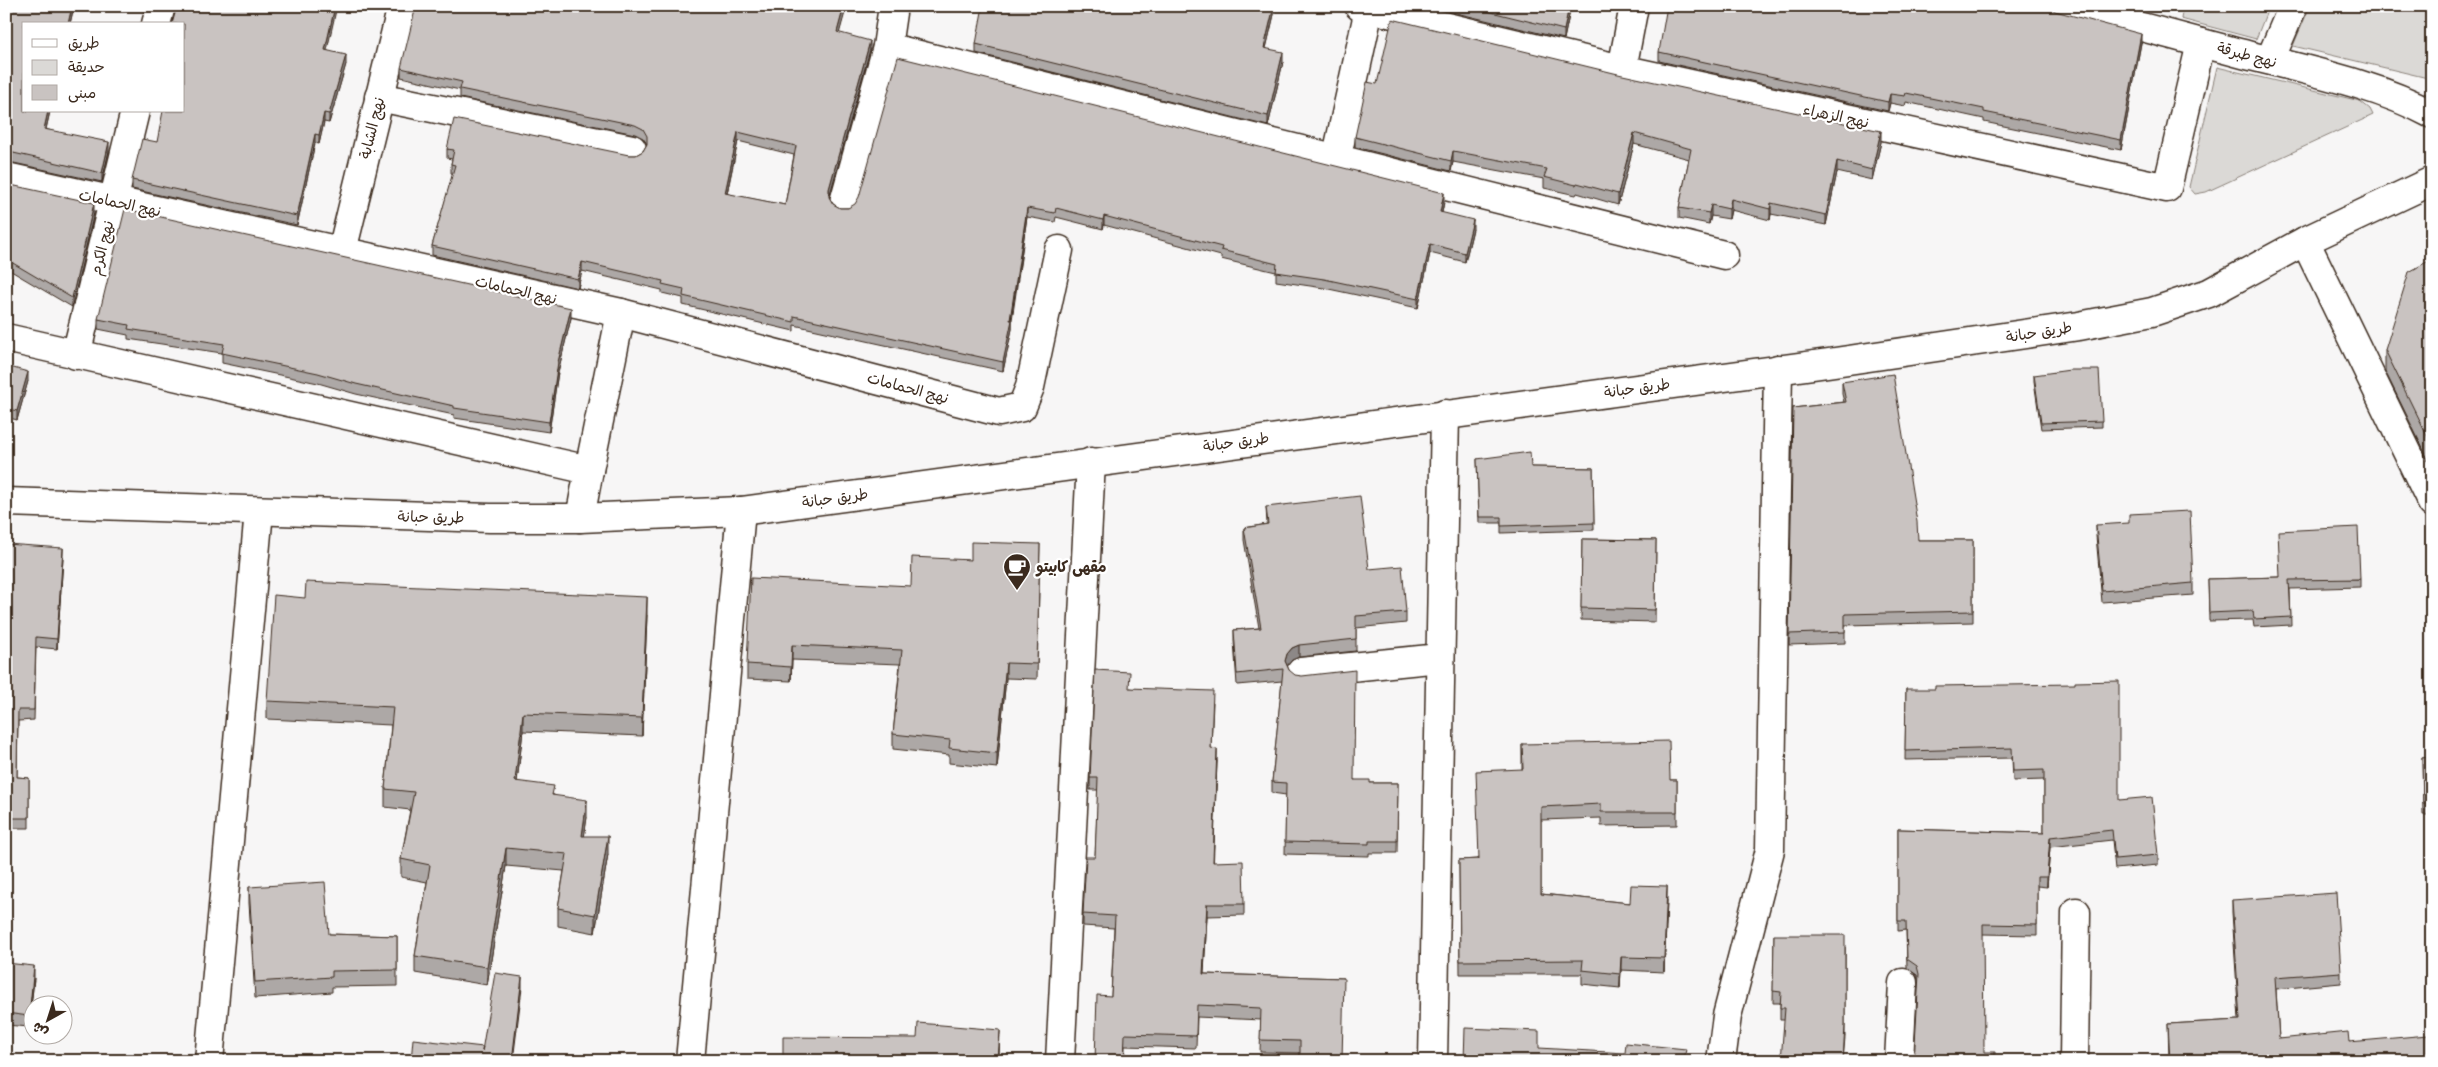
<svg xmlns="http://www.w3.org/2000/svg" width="2438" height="1067" viewBox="0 0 2438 1067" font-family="'Balsamiq Sans','Playpen Sans Arabic',sans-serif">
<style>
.green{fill:#dbd9d6;stroke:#8b827a}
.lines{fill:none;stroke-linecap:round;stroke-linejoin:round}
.street-casing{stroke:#3b2a1e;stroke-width:31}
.secondary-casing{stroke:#3b2a1e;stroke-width:31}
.street{stroke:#fff;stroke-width:28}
.secondary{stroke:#fff;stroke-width:28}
.wall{fill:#ada8a6;stroke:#3b2a1e;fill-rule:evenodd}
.shaded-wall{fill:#8d8887;stroke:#3b2a1e}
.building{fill:#c9c3c1;stroke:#3b2a1e;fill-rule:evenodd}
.labels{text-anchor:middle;stroke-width:4.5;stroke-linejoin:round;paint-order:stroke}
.street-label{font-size:15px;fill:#3b2a1e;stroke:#fff}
.poi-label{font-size:15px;font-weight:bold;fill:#3b2a1e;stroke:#fff;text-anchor:start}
</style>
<rect width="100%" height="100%" fill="#f7f6f6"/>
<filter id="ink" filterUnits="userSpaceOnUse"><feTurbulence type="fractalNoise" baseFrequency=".02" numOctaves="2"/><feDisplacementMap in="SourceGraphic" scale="10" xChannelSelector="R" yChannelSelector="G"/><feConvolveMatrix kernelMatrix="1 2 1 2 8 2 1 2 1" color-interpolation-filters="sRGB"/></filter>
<g filter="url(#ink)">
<g class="green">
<path d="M2183 6H2269L2256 39 2181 19Z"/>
<path d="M2310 6H2432V79L2293 46Z"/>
<path d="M2217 67 2360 101 2370 109 2373 115 2206 192 2195 194 2189 187Z"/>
</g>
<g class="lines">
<g class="street-casing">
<g id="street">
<path d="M1359 6 1622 69 2167 188 2201 43"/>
<path d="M2059 6C2125 22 2190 40 2255 57 2314 72 2378 85 2432 114"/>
<path d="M156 24 161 6"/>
<path d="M887 47 1724 255"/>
<path d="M2270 60 2293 6"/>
<path d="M1622 69 1634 6"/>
<path d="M379 97 632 149"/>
<path d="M1336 160 1369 9"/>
<path d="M6 177 621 313 999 412 1022 407 1030 387 1059 250"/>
<path d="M844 202 887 47 893 6"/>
<path d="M2305 241 2432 503"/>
<path d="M342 251 402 6"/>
<path d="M6 338 589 470 580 518"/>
<path d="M76 355 135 111"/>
<path d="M589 470 621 313"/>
<path d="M1301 672 1440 658"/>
<path d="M209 1061 259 511"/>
<path d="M690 1061 741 511"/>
<path d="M1060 1061 1091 462"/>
<path d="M1433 1061 1445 414"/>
<path d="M1721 1061 1727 1016 1770 850 1778 369"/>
<path d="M1899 1061 1903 983"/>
<path d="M2074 1061 2076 912"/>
</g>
</g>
<g class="secondary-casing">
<path id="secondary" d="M6 502 490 518H580L741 511 1828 363 2079 326 2152 312 2209 293 2305 241 2432 181"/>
</g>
<use href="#street" class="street"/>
<use href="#secondary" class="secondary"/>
</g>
<g class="wall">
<path d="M6 6H74L46 129 109 151 102 182 9 162H6V131L11 109H6Z"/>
<path d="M846 6 839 33 870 50 829 197 833 204 840 208 1444 202 1442 213 1473 229 1465 262 1430 253 1418 308 1324 288 1276 281V272L1221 259V256L1104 225 1103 229 1056 217 1055 222 1027 217 1012 320V329L1003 371 794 325V331L683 305V298L662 293V290L582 271 578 288 432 255V246L453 174 451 173V164L452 159 447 158V149L629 155H636L643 151 647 144 643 138 635 134 460 98V90L401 77V68ZM738 141 794 155 785 205 727 194Z"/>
<path d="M1276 6 1266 48 1283 62 1268 126 976 53V44Z"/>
<path d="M1427 6H1571L1564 39Z"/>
<path d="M2049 8 2055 11 2141 43 2121 150 1984 122V119L1906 102 1905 106 1890 103 1888 111 1659 61V52Z"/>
<path d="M327 50 346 64 329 123 324 122 319 144 315 143 297 225 132 189V180L157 142 184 111Z"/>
<path d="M1377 84 1881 142 1872 180 1837 172 1826 225 1771 214 1770 220 1731 210 1729 219 1711 216 1709 224 1679 218V208L1689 159 1634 144 1618 205 1577 193 1576 195 1544 188V179L1453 162 1451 171 1355 147V137Z"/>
<path d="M6 184 94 213 72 307 6 268Z"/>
<path d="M2432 259V467L2385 371V350Z"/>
<path d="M571 318 558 372 549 432 454 418V415L356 394 318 383 222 363V353L128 339V335L98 329V319Z"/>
<path d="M6 366 28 381 17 420 6 417Z"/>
<path d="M2034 375 2102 421V427L2041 429 2034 381Z"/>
<path d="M1842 382 1918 540H1973V622L1845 625V643L1789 645 1793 408 1844 402 1842 394Z"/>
<path d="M1477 459 1531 467 1593 468 1594 530 1501 533V523H1479Z"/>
<path d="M1266 507 1369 569 1406 612V623L1356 628V651L1299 657 1292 660 1287 665 1289 670 1354 780 1370 783H1398L1397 853H1369V856L1285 854 1286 795 1272 793V782L1282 681 1237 685 1234 641V630L1259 628 1244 540V528L1267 524Z"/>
<path d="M2096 525 2193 583V595L2102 602 2096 536Z"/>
<path d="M1582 539 1656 540 1655 622 1581 620Z"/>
<path d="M6 544 63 558 57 649 36 647 34 720 18 721 17 777 29 778V828H6Z"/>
<path d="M1040 544 1037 679 1006 678 997 768 949 763V755L893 749V734L900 664 792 660 791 681 747 679V664L911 586 971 560Z"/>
<path d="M2279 577 2360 579V587L2290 589 2291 625 2254 627 2253 620 2209 621 2208 579Z"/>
<path d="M305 598 647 615 642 736 523 731 517 781 554 795 587 817 584 836 608 854 595 933 558 926V908L564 871 506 866 487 985 415 973V956L427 882 401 877V859L410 810 385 807V789L391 725 267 719V701Z"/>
<path d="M1130 688 1213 703 1211 748 1217 761 1213 862 1244 904V915L1207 916 1204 974 1344 978 1300 1061V1053L1260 1052 1261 1020 1197 1017 1196 1048 1125 1046V1061H1095L1111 996 1114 928 1083 926V914L1095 857 1098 790H1090V778Z"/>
<path d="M1906 689 2119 800 2158 855V865L2115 869 2112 840 2050 847 2047 887 2037 886V935L1983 934 1914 1061 1918 982 1917 975 1907 968 1906 930 1898 931V829L2044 833V780L2013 781 2012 758 1905 760Z"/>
<path d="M1522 744 1670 780H1677V825L1601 826V818L1541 820V894L1630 903 1667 900 1664 972 1621 970 1620 988 1582 984V974H1460L1459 860 1478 859 1522 769Z"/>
<path d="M2432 756V815H2423L2422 757Z"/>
<path d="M249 887 329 934 397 936V986L332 987V992L255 998 249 903Z"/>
<path d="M2232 900 2341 972V983L2276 989 2279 1039 2349 1042 2430 1061H2169L2168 1024 2239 1020 2232 912Z"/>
<path d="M1774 935 1845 1037 1784 1020H1780V1003H1773Z"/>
<path d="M6 963 34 978 29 1027 6 1025Z"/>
</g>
<g class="shaded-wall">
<path d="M72 6H74L70 24H68Z"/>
<path d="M335 6H337L325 59V50Z"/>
<path d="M844 6H846V9L837 41V32Z"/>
<path d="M1274 6H1276L1264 57V48Z"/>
<path d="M1569 6H1571L1564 39V30Z"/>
<path d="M2141 34V43L2121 150V140Z"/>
<path d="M870 41V50L829 198V189Z"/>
<path d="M1283 52V62L1268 126V116Z"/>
<path d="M346 55V64L329 123V114Z"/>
<path d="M1890 94V103L1888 111V102Z"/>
<path d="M48 111H50L44 138V129Z"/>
<path d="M324 113V122L319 144V135Z"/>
<path d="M1881 131V142L1872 180V170Z"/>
<path d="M738 132V141L725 202V193Z"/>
<path d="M1634 133V144L1618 205V194Z"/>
<path d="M315 134V143L297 225V216Z"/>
<path d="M109 142V151L102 182V173Z"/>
<path d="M1453 151V162L1451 171V161Z"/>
<path d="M1837 161V172L1826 225V215Z"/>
<path d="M1444 193V202L1440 221V212Z"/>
<path d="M1731 199V210L1729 219V209Z"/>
<path d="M94 203V213L72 307V298Z"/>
<path d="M1771 203V214L1770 220V209Z"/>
<path d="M1711 205V216L1709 224V213Z"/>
<path d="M1027 208V217L1010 327 1012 320V329L1003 371V362L1010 320Z"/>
<path d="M1104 216V225L1103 229V220Z"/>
<path d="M1473 220V229L1465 262V253Z"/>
<path d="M1430 244V253L1418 308V299Z"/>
<path d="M582 262V271L578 288V279Z"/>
<path d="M571 308V318L558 372 549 432V422L558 362Z"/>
<path d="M28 372V381L17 420V411Z"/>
<path d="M63 548V558L57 649V639Z"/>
<path d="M647 597V615L642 736V718Z"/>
<path d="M792 645V660L791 681V667Z"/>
<path d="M1299 645V657L1292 660 1287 666 1285 661 1287 654 1292 648Z"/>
<path d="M1006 663V678L997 768V753Z"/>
<path d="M523 713V731L515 799V781Z"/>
<path d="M1217 749V761L1213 874V862Z"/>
<path d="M587 800V817L582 853V836Z"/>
<path d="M608 836V854L595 933V915Z"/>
<path d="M2050 837V847L2047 887V877Z"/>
<path d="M506 848V866L487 985V967Z"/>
<path d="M1667 886V900L1664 972V958Z"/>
<path d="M1207 904V916L1203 986V974Z"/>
<path d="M1845 947V1037L1843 1061Z"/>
<path d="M1621 957V970L1620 988V974Z"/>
<path d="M34 966V978L29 1027V1016Z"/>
<path d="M522 977V988L513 1061H512Z"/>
<path d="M1000 1030 999 1061H998Z"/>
</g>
<g class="building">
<path d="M6 6H72L68 24H24V111H48L44 129 109 142 102 173 9 152 6 153V131L13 99H6Z"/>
<path d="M177 6H335L325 50 346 55 329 114 324 113 319 135 315 134 297 216 132 180 142 139 157 142 163 111H184V24H172Z"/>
<path d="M416 6H844L837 32 870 41 829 189V197L833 204 840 208H848L855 204 859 197 898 57 1444 193 1440 212 1473 220 1465 253 1430 244 1418 299 1324 279 1276 272 1277 264 1221 250 1222 247 1104 216 1103 220 1056 208 1055 213 1027 208 1010 320H1012L1003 362 794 316V322L683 296 684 289 662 284 663 281 582 262 578 279 432 246 455 165 451 164 454 150 447 149 454 119 629 155H636L643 151 647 144V136L643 129 635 125 460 89 462 82 401 68ZM738 132 796 146 785 205 725 193Z"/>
<path d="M983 6H1274L1264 48 1283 52 1268 116 976 44Z"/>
<path d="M1467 6H1569L1564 30Z"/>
<path d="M1667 6H2047L2049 8 2055 11 2141 34 2121 140 1984 112V109L1906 93 1905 96 1890 94 1888 102 1659 52Z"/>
<path d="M1392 19 1618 74 1881 131 1872 170 1837 161 1826 215 1771 203 1770 209 1731 199 1729 209 1711 205 1709 213 1679 208 1691 149 1634 133 1618 194 1577 183 1576 185 1544 177 1547 169 1453 151 1451 161 1355 137 1367 82 1377 84Z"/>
<path d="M6 184 94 203 72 298 6 259Z"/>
<path d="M125 209 571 308 558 362 549 422 454 408V406L356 384 318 373 222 353 224 344 128 329 129 325 98 319Z"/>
<path d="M2432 259V446L2385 350 2409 272Z"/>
<path d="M6 366 28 372 17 411 6 408Z"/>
<path d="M2070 370H2099L2102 421 2041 423 2034 375Z"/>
<path d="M1893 374 1917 522 1918 540H1973V611L1845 614V632L1789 634 1793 408 1846 402 1842 382Z"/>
<path d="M1530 452 1531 467 1593 468 1594 523 1501 526V517H1479L1477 459Z"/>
<path d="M1360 496 1369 569 1402 566 1406 612 1356 616V639L1299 645 1292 648 1287 654 1285 661 1289 670 1295 675 1302 676 1355 670 1354 780H1370V783H1398L1397 841H1369V844L1285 842 1286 783 1272 782 1283 669 1237 674 1234 630 1261 628 1244 528 1268 524 1266 507Z"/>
<path d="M2190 511 2193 583 2102 591 2096 525 2129 523V514Z"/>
<path d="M2358 527 2360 579 2289 580 2291 617 2254 619 2253 611 2209 613 2208 579 2280 577 2278 531Z"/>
<path d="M1582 539 1656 540 1655 610 1581 608Z"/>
<path d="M971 542 1040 544 1037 664 1006 663 997 753 949 748 950 740 893 734 902 650 792 645 791 667 747 664 751 578 911 586 912 557 971 560Z"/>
<path d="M6 544 63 548 57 639 36 637 34 710H18L17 777 29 778V818H6Z"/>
<path d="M306 582 647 597 642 718 523 713 515 781 554 786 552 795 587 800 582 836H608L595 915 558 908 567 854 506 848 487 967 415 956 430 865 401 859 414 792 385 789 393 707 267 701 274 595 305 598Z"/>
<path d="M1095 670 1130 672 1129 688 1213 691 1211 748 1217 749 1213 862 1243 861 1244 904H1207L1203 974 1344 978 1342 1060 1389 1061H1300V1041L1260 1040 1261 1008 1197 1005 1196 1036 1125 1034 1124 1061H1095L1097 995 1111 996 1115 916 1083 914 1086 857H1095L1098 778H1090Z"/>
<path d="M2119 681V800L2152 797 2158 855 2115 859 2112 830 2050 837 2047 877H2037V925L1983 924 1984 1052H1995V1061H1914L1919 974 1917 966 1907 959 1906 921H1898V829L2044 833V770L2013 771 2012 748 1905 751 1906 689H1935V686L2075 684V682Z"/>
<path d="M1669 741 1670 780H1677V812H1601V804L1541 807V894L1630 903 1631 885 1667 886 1664 958 1621 957 1620 974 1582 970 1583 960 1460 961 1459 860 1479 859 1476 771 1523 769 1522 744Z"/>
<path d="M2432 756V803H2423L2422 757Z"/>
<path d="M325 882 329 934 397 936V970L332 971V977L255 982 249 887Z"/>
<path d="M2336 893 2341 972 2275 977 2279 1039 2348 1032 2349 1042 2428 1035 2430 1061H2170L2168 1024 2240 1020 2232 900Z"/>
<path d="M1774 935H1845V1025L1843 1061H1781L1785 1008H1780L1781 992 1773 991Z"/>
<path d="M6 963 34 966 29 1016 6 1013Z"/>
<path d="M495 973 522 977 512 1061H411L413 1039 483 1047 482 1051Z"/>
<path d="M918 1023 1000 1030 998 1061H783V1037L917 1038Z"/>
<path d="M1465 1028 1539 1031V1048L1625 1053 1626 1043 1686 1049 1684 1061H1464Z"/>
</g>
</g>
<defs>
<g id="cafe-pin" transform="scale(1.4375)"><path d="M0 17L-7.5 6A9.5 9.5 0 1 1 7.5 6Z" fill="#3b2a1e" stroke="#fff"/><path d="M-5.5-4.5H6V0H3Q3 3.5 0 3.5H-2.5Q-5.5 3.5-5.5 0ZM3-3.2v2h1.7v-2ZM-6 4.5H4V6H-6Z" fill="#fff"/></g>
</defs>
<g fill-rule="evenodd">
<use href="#cafe-pin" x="1017" y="567"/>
</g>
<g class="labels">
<g class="street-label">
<text transform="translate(2247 55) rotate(15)" y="5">نهج طبرقة</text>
<text transform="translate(1836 116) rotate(12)" y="5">نهج الزهراء</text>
<text transform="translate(372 128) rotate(-76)" y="5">نهج الشابة</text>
<text transform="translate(120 203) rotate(12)" y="5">نهج الحمامات</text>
<text transform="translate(102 248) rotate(-76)" y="5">نهج الكرم</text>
<text transform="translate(516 290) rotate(13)" y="5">نهج الحمامات</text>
<text transform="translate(2039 332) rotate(-9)" y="5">طريق حبانة</text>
<text transform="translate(908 388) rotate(15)" y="5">نهج الحمامات</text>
<text transform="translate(1637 388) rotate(-8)" y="5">طريق حبانة</text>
<text transform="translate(1236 442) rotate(-8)" y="5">طريق حبانة</text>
<text transform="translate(835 498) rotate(-8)" y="5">طريق حبانة</text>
<text transform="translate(431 517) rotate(1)" y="5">طريق حبانة</text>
</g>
<g class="poi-label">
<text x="1036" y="572">مقهى كابيتو</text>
</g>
</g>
<rect width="2438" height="1067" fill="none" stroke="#fff" stroke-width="25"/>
<rect x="12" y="12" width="2413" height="1042" fill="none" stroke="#3b2a1e" stroke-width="2" filter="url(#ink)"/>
<rect x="22" y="22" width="162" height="90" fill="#ffffff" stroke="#b1aaa5"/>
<rect x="32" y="39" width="25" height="8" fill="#ffffff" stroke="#b1aaa5"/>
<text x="68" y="48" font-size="15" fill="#3b2a1e">طريق</text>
<rect x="32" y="60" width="25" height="15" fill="#dbd9d6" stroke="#b1aaa5"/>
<text x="68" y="72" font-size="15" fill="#3b2a1e">حديقة</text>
<rect x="32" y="85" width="25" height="15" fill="#c9c3c1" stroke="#b1aaa5"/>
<text x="68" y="98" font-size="15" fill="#3b2a1e">مبنى</text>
<g transform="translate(48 1020) rotate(219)"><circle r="24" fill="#ffffff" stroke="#b1aaa5"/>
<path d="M0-4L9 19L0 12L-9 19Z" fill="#3b2a1e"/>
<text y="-8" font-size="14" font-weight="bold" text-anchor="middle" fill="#3b2a1e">ش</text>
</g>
</svg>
